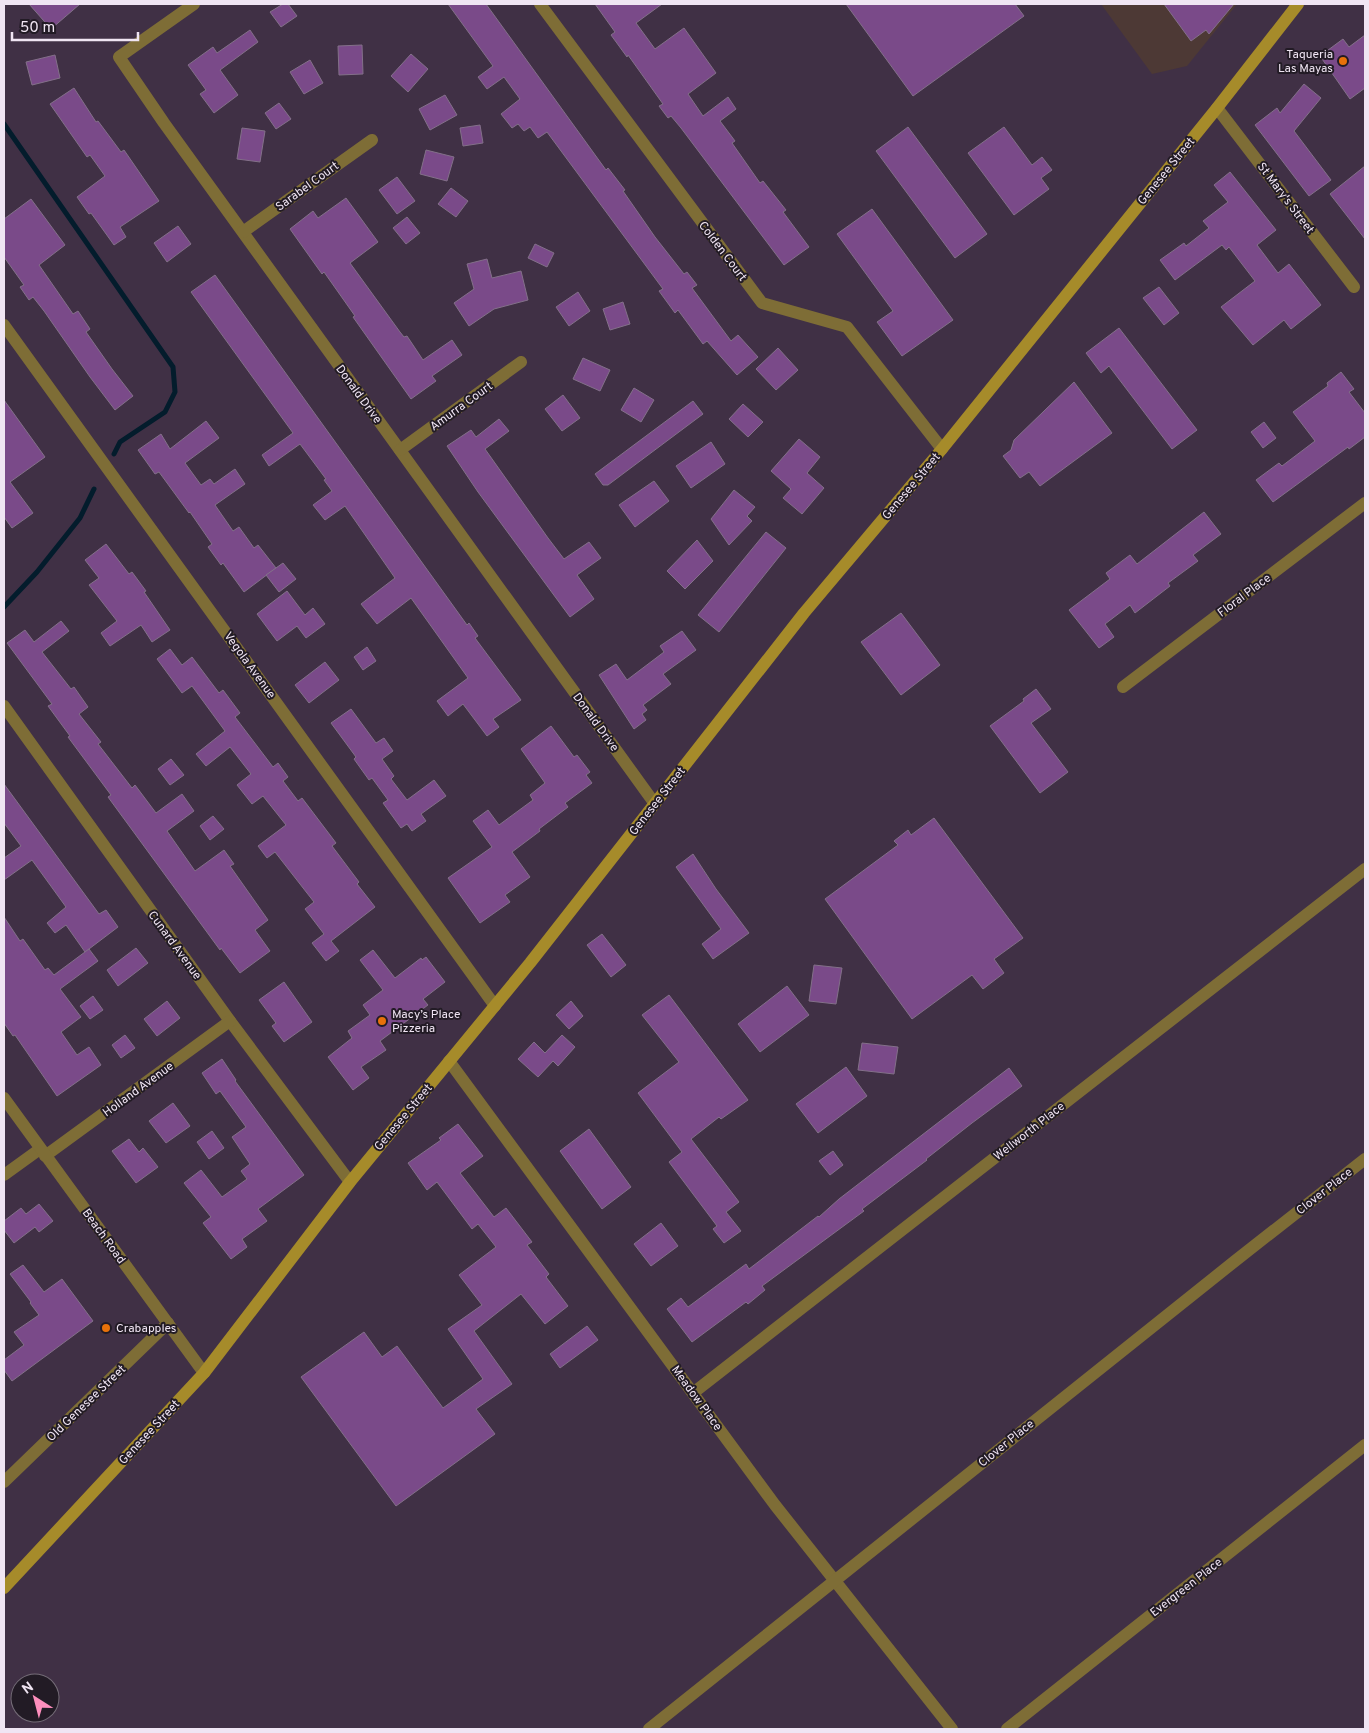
<svg xmlns="http://www.w3.org/2000/svg" width="1369" height="1733" viewBox="0 0 1369 1733" font-family="Overpass,sans-serif">
<style>
.commercial{fill:#4d3935}
.lines{fill:none;stroke-linecap:round;stroke-linejoin:round}
.stream{stroke:#031c2c;stroke-width:5}
.building{fill:#7a4a89;stroke:#837089}
.minor{stroke:#7e6d36;stroke-width:12}
.tertiary{stroke:#7e6d36;stroke-width:12}
.secondary{stroke:#a68b2a;stroke-width:12}
.food-dot{fill:#e8710a;stroke:#221b25;stroke-width:2}
.labels{text-anchor:middle;stroke-width:4;stroke-linejoin:round;paint-order:stroke}
.poi-label{font-size:12px;fill:#f0e5f3;stroke:#221b25;text-anchor:start}
.street-label{font-size:12px;fill:#f0e5f3;stroke:#221b25}
</style>
<rect width="100%" height="100%" fill="#403045"/>
<path class="commercial" d="M1101 4H1237L1187 66 1152 74Z"/>
<g class="lines">
<g class="stream">
<path d="M4 124 173 367 175 392 165 412 120 442 114 454"/>
<path d="M4 607 37 572 80 518 94 489"/>
</g>
</g>
<g class="building">
<path d="M29 4H80L51 29Z"/>
<path d="M283 4H288L297 16 281 27 270 12Z"/>
<path d="M448 4H486L606 170 608 168 625 190 623 191 655 237 684 274 687 272 697 285 692 288 731 341 738 335 758 357 737 375 707 341 703 344 678 310 675 313 659 291 663 289 547 132 538 138 530 127 524 131 518 124 512 128 501 114 520 99 504 77 487 89 478 77 493 66Z"/>
<path d="M595 4H662L636 23 655 49 684 28 716 73 688 94 703 116 728 97 736 109 720 121 735 141 732 143 760 183 763 181 786 210 783 212 809 247 784 265 681 128 671 116 668 118 659 106 663 104 628 55 627 57 611 35 615 32Z"/>
<path d="M846 4H1015L1024 16 913 96Z"/>
<path d="M1164 4H1234L1209 34 1206 30 1191 41Z"/>
<path d="M250 30 258 42 220 70 238 95 214 113 200 94 206 90 188 65 213 47 217 53Z"/>
<path d="M1365 35V88L1350 99 1320 56 1343 39 1349 47Z"/>
<path d="M362 45 363 74 339 75 338 46Z"/>
<path d="M411 54 428 69 408 92 391 76Z"/>
<path d="M55 55 60 78 32 85 26 62Z"/>
<path d="M310 60 323 83 304 94 290 72Z"/>
<path d="M1304 84 1321 98 1294 131 1331 180 1309 196 1255 125 1277 108 1280 113Z"/>
<path d="M74 88 96 122 98 121 121 152 124 150 159 201 120 227 126 237 114 245 91 213 89 214 77 197 105 176 90 155 87 157 50 104Z"/>
<path d="M445 95 457 115 430 130 419 109Z"/>
<path d="M279 103 291 119 276 129 265 113Z"/>
<path d="M480 125 483 143 463 146 460 128Z"/>
<path d="M908 127 987 234 955 258 876 151Z"/>
<path d="M1004 127 1032 165 1042 157 1052 170 1041 178 1049 189 1014 215 968 153Z"/>
<path d="M242 128 265 131 260 162 237 159Z"/>
<path d="M426 150 454 157 447 181 420 174Z"/>
<path d="M1365 166V239L1330 194Z"/>
<path d="M1230 172 1276 230 1257 245 1278 273 1289 264 1321 305 1291 329 1284 320 1253 345 1221 307 1255 281 1229 247 1226 250 1222 245 1175 280 1160 260 1184 243 1186 246 1209 228 1203 221 1228 202 1214 185Z"/>
<path d="M397 177 415 201 397 214 379 190Z"/>
<path d="M451 188 468 201 456 217 438 204Z"/>
<path d="M346 198 378 242 350 263 400 332 404 337 407 336 423 360 452 340 462 355 432 376 436 381 411 399 353 317 355 316 324 272 322 274 290 229 313 211 318 218Z"/>
<path d="M31 199 65 245 39 265 73 314 78 311 90 329 86 332 112 369 133 396 115 410 90 377 44 311 33 297 29 300 20 287 24 285 4 257V219Z"/>
<path d="M872 209 953 320 902 356 877 322 893 311 837 234Z"/>
<path d="M407 217 420 233 406 244 393 228Z"/>
<path d="M178 226 191 244 167 262 154 243Z"/>
<path d="M535 244 554 253 547 267 528 258Z"/>
<path d="M487 259 492 278 521 271 528 300 494 309 469 326 454 303 474 289 467 264Z"/>
<path d="M215 275 467 625 469 623 478 636 475 638 521 700 493 719 499 727 487 736 463 704 448 716 437 701 468 678 411 598 377 624 361 604 395 578 345 506 325 520 313 505 332 491 324 480 326 479 300 444 269 466 262 455 293 433 191 292Z"/>
<path d="M1159 287 1179 313 1164 325 1143 298Z"/>
<path d="M578 292 590 311 569 326 556 307Z"/>
<path d="M623 302 630 324 610 330 603 309Z"/>
<path d="M1119 328 1197 430 1172 449 1109 366 1101 373 1086 353Z"/>
<path d="M778 348 798 370 776 390 756 369Z"/>
<path d="M583 358 610 370 600 391 573 379Z"/>
<path d="M1341 372 1354 389 1349 392 1365 413V437L1349 449 1348 447 1273 502 1256 480 1279 463 1282 466 1315 441 1293 412 1328 386 1327 383Z"/>
<path d="M1074 382 1112 433 1040 486 1029 472 1020 478 1003 456 1011 450 1014 440Z"/>
<path d="M634 388 654 400 641 422 621 410Z"/>
<path d="M563 395 580 418 562 431 545 409Z"/>
<path d="M4 400 45 457 10 482 33 513 12 528 4 517Z"/>
<path d="M693 401 703 414 608 485H603L595 474Z"/>
<path d="M743 404 763 422 748 437 729 419Z"/>
<path d="M499 419 509 431 485 449 548 538 564 559 589 542 601 558 577 575 594 599 570 617 478 492 447 446 471 430 476 437Z"/>
<path d="M206 421 219 438 185 463 201 485 210 479 214 484 235 469 245 484 215 505 233 531 239 527 254 548 258 545 276 568 244 592 223 563 221 565 208 547 212 544 190 512 189 513 159 472 155 474 138 450 161 434 170 449Z"/>
<path d="M1264 422 1276 438 1263 448 1251 432Z"/>
<path d="M799 439 820 457 807 473 824 488 802 514 783 498 791 489 771 471Z"/>
<path d="M711 442 725 464 691 488 676 466Z"/>
<path d="M654 481 669 501 635 527 619 505Z"/>
<path d="M734 490 755 507 747 516 752 521 729 545 711 519Z"/>
<path d="M1204 512 1221 534 1193 555 1198 561 1168 583 1170 586 1135 613 1130 605 1105 624 1114 637 1099 648 1069 610 1110 579 1106 573 1130 555 1137 564Z"/>
<path d="M766 532 786 548 719 632 698 615Z"/>
<path d="M697 540 713 561 685 589 667 571Z"/>
<path d="M106 544 129 574 132 572 146 591 144 592 170 630 152 642 141 625 110 646 101 633 117 621 89 585 99 578 85 560Z"/>
<path d="M283 563 296 579 279 592 266 575Z"/>
<path d="M287 591 305 615 313 608 325 624 306 638 297 626 277 641 257 614Z"/>
<path d="M901 613 940 665 901 695 861 642Z"/>
<path d="M61 621 69 631 42 652 71 689 74 687 88 707 79 714 101 742 98 744 132 788 135 785 156 813 182 794 194 811 167 831 195 871 224 850 234 864 230 866 268 920 255 930 270 951 240 973 221 948 220 950 108 797 111 795 68 737 70 736 48 706 52 704 7 643 25 630 34 642Z"/>
<path d="M682 631 696 650 663 674 671 684 643 705 647 710 642 714 646 720 634 729 599 675 616 664 627 680 664 652 660 646Z"/>
<path d="M367 647 376 661 363 670 354 657Z"/>
<path d="M170 649 182 665 192 657 219 693 223 690 240 713 235 717 273 767 278 763 288 777 283 781 298 801 302 798 330 835 336 843 332 846 359 882 357 884 375 907 331 941 339 951 326 961 312 943 324 934 305 909 314 902 275 852 267 858 258 846 286 825 263 796 252 804 237 785 251 774 230 747 206 766 196 754 225 731 192 686 182 693 157 659Z"/>
<path d="M325 662 339 680 309 703 295 685Z"/>
<path d="M1036 689 1051 709 1031 723 1068 772 1040 793 990 726 1024 701 1023 699Z"/>
<path d="M351 709 376 743 384 738 393 751 382 759 394 776 391 779 407 800 434 780 446 796 421 814 426 821 412 831 407 824 401 828 383 803 388 800 372 778 369 780 354 759 356 757 331 723Z"/>
<path d="M551 726 574 757 577 755 590 772 586 775 592 783 565 803 568 807 539 829 540 831 512 852 530 877 505 895 510 902 480 923 448 878 492 847 473 821 488 810 499 825 533 800 530 795 545 783 521 749Z"/>
<path d="M171 759 184 775 170 785 158 769Z"/>
<path d="M4 784 99 914 106 910 118 927 85 952 66 925 55 933 47 923 66 907 32 860 4 880V858L21 846 4 823Z"/>
<path d="M213 816 224 829 210 840 200 826Z"/>
<path d="M934 818 1023 938 994 959 1004 973 983 989 972 975 912 1019 825 899 898 845 894 841 908 830 911 835Z"/>
<path d="M693 854 716 889 749 933 713 959 702 944 721 929 676 867Z"/>
<path d="M4 917 20 941 23 939 45 970 48 968 54 975 89 949 98 961 60 989 81 1017 61 1032 77 1055 89 1047 101 1065 57 1096 15 1035 13 1036 4 1023Z"/>
<path d="M602 934 626 965 611 977 587 945Z"/>
<path d="M136 948 148 963 118 986 107 970Z"/>
<path d="M373 950 395 978 421 958 422 960 426 957 445 982 423 999 428 1005 380 1041 386 1050 361 1067 369 1078 353 1090 328 1057 352 1038 348 1031 370 1015 363 1005 383 990 360 960Z"/>
<path d="M814 965 842 968 836 1004 809 1001Z"/>
<path d="M284 982 312 1022 284 1042 272 1026 276 1023 259 1000Z"/>
<path d="M787 986 809 1015 760 1052 738 1024Z"/>
<path d="M669 995 748 1100 721 1119 719 1117 691 1139 739 1202 726 1212 741 1231 724 1243 713 1229 717 1226 669 1162 682 1152 638 1093 679 1062 642 1015Z"/>
<path d="M93 996 103 1010 90 1019 80 1006Z"/>
<path d="M167 1001 180 1018 157 1036 144 1019Z"/>
<path d="M571 1001 583 1016 569 1029 556 1015Z"/>
<path d="M125 1035 135 1048 121 1058 112 1045Z"/>
<path d="M562 1035 575 1047 558 1066 553 1061 538 1077 518 1059 534 1042 545 1053Z"/>
<path d="M862 1043 898 1047 894 1074 858 1070Z"/>
<path d="M222 1059 236 1080 235 1081 304 1175 258 1209 267 1221 242 1239 247 1247 231 1259 203 1223 211 1217 184 1183 201 1170 222 1197 247 1179 241 1171 250 1164 232 1137 246 1127 220 1091 216 1094 202 1073Z"/>
<path d="M846 1067 867 1096 818 1133 796 1104Z"/>
<path d="M1009 1068 1022 1086 972 1123 926 1159 927 1160 862 1209 864 1211 762 1286 765 1290 748 1304 746 1302 692 1342 667 1309 681 1298 688 1307 746 1264 749 1269 818 1216 819 1217 839 1199Z"/>
<path d="M173 1103 190 1126 166 1143 149 1121Z"/>
<path d="M458 1124 483 1156 460 1173 494 1217 506 1208 532 1242 527 1245 549 1274 546 1277 568 1306 545 1324 521 1294 474 1331 512 1384 476 1409 495 1434 396 1506 301 1377 364 1332 382 1357 397 1346 443 1408 483 1379 448 1329 482 1305 459 1275 496 1247 478 1224 472 1229 437 1182 427 1190 408 1163 441 1140 439 1138Z"/>
<path d="M589 1129 631 1187 602 1209 560 1151Z"/>
<path d="M212 1131 224 1148 209 1159 197 1142Z"/>
<path d="M129 1139 139 1152 143 1148 158 1167 136 1183 112 1151Z"/>
<path d="M833 1151 843 1165 830 1175 819 1161Z"/>
<path d="M39 1204 53 1221 39 1232 35 1227 14 1243 4 1230V1221L21 1208 26 1214Z"/>
<path d="M661 1223 678 1246 651 1266 634 1244Z"/>
<path d="M23 1265 44 1292 62 1279 93 1321 12 1381 4 1370V1360L24 1345 14 1332 39 1315 30 1303 31 1302 10 1274Z"/>
<path d="M587 1326 598 1340 560 1368 550 1354Z"/>
</g>
<g class="lines">
<g class="minor">
<path d="M194 4 119 57 164 123 655 804"/>
<path d="M540 4 762 303 847 327 942 449"/>
<path d="M1217 108 1354 287"/>
<path d="M243 232 372 140"/>
<path d="M4 325 495 1006"/>
<path d="M400 450 521 362"/>
<path d="M1123 687 1365 503"/>
<path d="M4 706 230 1021 350 1182"/>
<path d="M449 1061 775 1505 952 1729"/>
<path d="M45 1156 230 1021"/>
<path d="M4 1175 40 1149"/>
<path d="M693 1393 1365 869"/>
<path d="M4 1482 168 1323"/>
<path d="M649 1729 1235 1261 1365 1159"/>
<path d="M1007 1729 1365 1445"/>
</g>
<path class="tertiary" d="M4 1098 204 1373"/>
<path class="secondary" d="M4 1588 204 1373 350 1182 530 963 804 613 942 449 1217 108 1298 4"/>
</g>
<g class="food-dot">
<circle cx="1343" cy="61" r="5"/>
<circle cx="382" cy="1021" r="5"/>
<circle cx="106" cy="1328" r="5"/>
</g>
<g class="labels">
<g class="poi-label">
<text x="1333" y="58" text-anchor="end">Taqueria<tspan x="1333" dy="14">Las Mayas</tspan></text>
<text x="392" y="1018">Macy’s Place<tspan x="392" dy="14">Pizzeria</tspan></text>
<text x="116" y="1332">Crabapples</text>
</g>
<g class="street-label">
<text transform="translate(1166 171) rotate(-51)" y="4">Genesee Street</text>
<text transform="translate(307 186) rotate(-36)" y="4">Sarabel Court</text>
<text transform="translate(1286 198) rotate(53)" y="4">St Mary's Street</text>
<text transform="translate(723 251) rotate(53)" y="4">Colden Court</text>
<text transform="translate(359 394) rotate(54)" y="4">Donald Drive</text>
<text transform="translate(461 406) rotate(-36)" y="4">Amurra Court</text>
<text transform="translate(911 486) rotate(-50)" y="4">Genesee Street</text>
<text transform="translate(1244 595) rotate(-37)" y="4">Floral Place</text>
<text transform="translate(250 665) rotate(54)" y="4">Vegola Avenue</text>
<text transform="translate(596 722) rotate(54)" y="4">Donald Drive</text>
<text transform="translate(657 801) rotate(-52)" y="4">Genesee Street</text>
<text transform="translate(175 945) rotate(54)" y="4">Cunard Avenue</text>
<text transform="translate(138 1089) rotate(-36)" y="4">Holland Avenue</text>
<text transform="translate(403 1117) rotate(-50)" y="4">Genesee Street</text>
<text transform="translate(1029 1131) rotate(-38)" y="4">Wellworth Place</text>
<text transform="translate(1324 1191) rotate(-38)" y="4">Clover Place</text>
<text transform="translate(104 1236) rotate(54)" y="4">Beach Road</text>
<text transform="translate(697 1398) rotate(54)" y="4">Meadow Place</text>
<text transform="translate(86 1403) rotate(-44)" y="4">Old Genesee Street</text>
<text transform="translate(149 1432) rotate(-47)" y="4">Genesee Street</text>
<text transform="translate(1006 1443) rotate(-39)" y="4">Clover Place</text>
<text transform="translate(1186 1587) rotate(-38)" y="4">Evergreen Place</text>
</g>
</g>
<rect width="1369" height="1733" fill="none" stroke="#f0e5f3" stroke-width="10"/>
<g transform="translate(35 1698) rotate(324)"><circle r="24" fill="#221b25" stroke="#746c77"/>
<path d="M0-4L9 19L0 12L-9 19Z" fill="#fe8ebd"/>
<text y="-8" font-size="14" font-weight="bold" text-anchor="middle" fill="#f0e5f3">N</text>
</g>
<path d="M12 32v8h126v-8" fill="none" stroke="#f0e5f3" stroke-width="2.5"/>
<text x="20" y="32" font-size="15" fill="#f0e5f3" stroke="#221b25" stroke-width="4" paint-order="stroke">50 m</text>
</svg>
